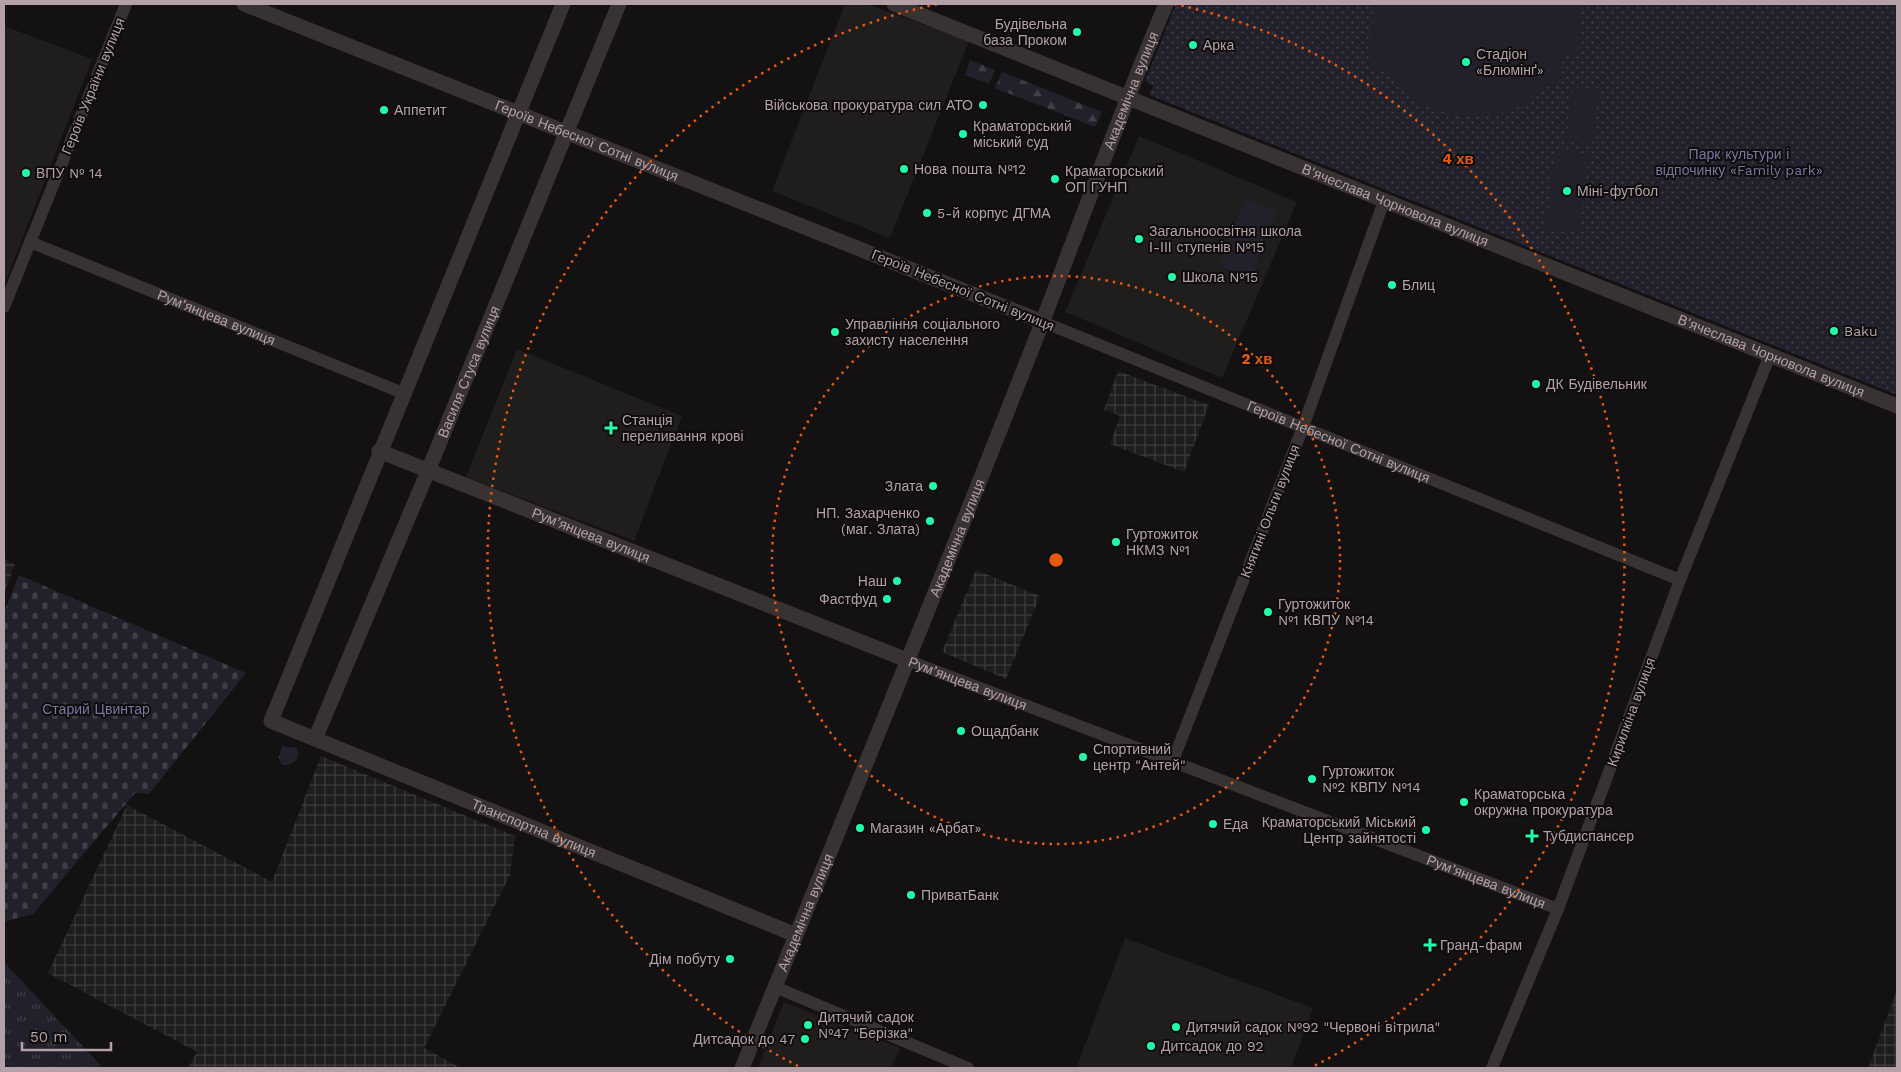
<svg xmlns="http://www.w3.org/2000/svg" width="1901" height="1072" viewBox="0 0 1901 1072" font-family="'Work Sans',sans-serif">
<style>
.built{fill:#201d1d}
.industrial{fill:url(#industrial-grid)}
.grass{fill:url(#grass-tufts)}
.forest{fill:url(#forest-firs)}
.cemetery{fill:url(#cemetery-stones)}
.park{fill:url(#park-dots)}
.pitch{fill:#22212b}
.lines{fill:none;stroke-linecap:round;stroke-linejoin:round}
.minor{stroke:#383233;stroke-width:12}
.tertiary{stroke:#383233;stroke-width:15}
.ring{fill:none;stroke:#e8590c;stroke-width:2.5;stroke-dasharray:2.5 5}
.poi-dot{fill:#20fcab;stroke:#0e0c0c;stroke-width:2}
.labels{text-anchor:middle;stroke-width:4;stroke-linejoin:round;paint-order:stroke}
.poi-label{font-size:14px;fill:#b4a1a8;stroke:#0e0c0c;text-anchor:start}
.street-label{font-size:14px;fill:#b4a1a8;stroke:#0e0c0c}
.park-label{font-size:14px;fill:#7877a1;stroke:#0e0c0c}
.centre{fill:#e8590c;stroke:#0e0c0c;stroke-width:2.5}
.ring-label{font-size:15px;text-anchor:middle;font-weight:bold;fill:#e8590c;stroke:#0e0c0c;stroke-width:4;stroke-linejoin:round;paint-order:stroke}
</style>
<defs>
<pattern id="industrial-grid" width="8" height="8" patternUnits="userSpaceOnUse" patternTransform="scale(1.25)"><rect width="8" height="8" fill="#201d1d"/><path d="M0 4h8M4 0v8" fill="none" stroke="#3e3b3b"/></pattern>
<pattern id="grass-tufts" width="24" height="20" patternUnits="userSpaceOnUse" patternTransform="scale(1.25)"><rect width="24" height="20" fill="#22212b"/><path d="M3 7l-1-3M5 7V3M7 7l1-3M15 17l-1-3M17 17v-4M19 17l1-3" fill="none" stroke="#403e47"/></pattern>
<pattern id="forest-firs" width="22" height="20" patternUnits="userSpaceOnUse" patternTransform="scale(1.25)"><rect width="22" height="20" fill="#22212b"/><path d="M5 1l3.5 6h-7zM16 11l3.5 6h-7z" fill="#403e47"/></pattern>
<pattern id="cemetery-stones" width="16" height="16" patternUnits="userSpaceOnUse" patternTransform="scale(1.25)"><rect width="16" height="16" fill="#22212b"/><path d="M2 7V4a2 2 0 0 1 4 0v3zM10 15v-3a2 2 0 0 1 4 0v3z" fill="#403e47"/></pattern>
<pattern id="park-dots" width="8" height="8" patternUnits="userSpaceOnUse" patternTransform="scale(1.25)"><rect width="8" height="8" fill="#22212b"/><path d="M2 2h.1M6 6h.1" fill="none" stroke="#403e47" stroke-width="1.8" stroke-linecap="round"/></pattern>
</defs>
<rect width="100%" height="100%" fill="#131111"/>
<g class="built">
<path d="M845 4H867L969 41 890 238 772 191Z"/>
<path d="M4 26 92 59 4 286Z"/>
<path d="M1139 136 1297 202 1222 378 1065 312Z"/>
<path d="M517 349 682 416 634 541 466 477Z"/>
<path d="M1125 938 1313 1008 1291 1068H1076Z"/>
<path d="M784 1002 900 1048 891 1068H758Z"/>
</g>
<g class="industrial">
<path d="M1118 371 1209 405 1184 472 1110 444 1120 416 1104 410Z"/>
<path d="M4 559 15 564 4 594Z"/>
<path d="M976 570 1040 596 1006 679 942 652Z"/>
<path d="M321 756 515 836 510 875 424 1048 461 1068H188L197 1052 48 973 127 805 272 882Z"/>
<path d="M1897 990V1068H1868Z"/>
</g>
<g class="grass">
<path d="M282 746 297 748C301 760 293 765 282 765L279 758Z"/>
<path d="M4 962 103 1068H4Z"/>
</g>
<g class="forest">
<path d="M970 60 995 70 989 84 965 75Z"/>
<path d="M1002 72 1102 112 1095 127 995 88Z"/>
</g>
<path class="cemetery" d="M19 575 246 673 149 794 135 793 33 914 4 922V613Z"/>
<path class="park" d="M1176 4H1897V395L1149 95 1153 86 1145 81Z"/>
<g class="pitch">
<path d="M1374 4H1581L1577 57 1563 56 1561 78 1513 110 1484 117 1457 116 1427 106 1401 89 1385 72 1369 67Z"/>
<path d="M1573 87 1599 91 1592 144 1566 141Z"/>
<path d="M1555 149 1589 154 1579 232 1546 228Z"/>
<path d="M1245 199 1277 211 1251 278 1219 265Z"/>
</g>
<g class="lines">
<g class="minor">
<path id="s1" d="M30 242 403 393"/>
<path d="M4 307 126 4"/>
<path id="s2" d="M1043 322 1680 580"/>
<path id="s3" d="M907 660 1558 909"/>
<path d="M1172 763 1303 427 1384 201"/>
<path d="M775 987 968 1068"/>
<path d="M1492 1068 1558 909 1680 580 1770 355"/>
</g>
<g class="tertiary">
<path id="s4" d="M244 4 1043 322"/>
<path id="s5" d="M563 4 271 721 796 935"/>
<path id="s6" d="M894 4 1897 406"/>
<path id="s7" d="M379 451 907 660"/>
<path id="s8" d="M315 739 428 471 619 4"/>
<path id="s9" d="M742 1068C836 837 931 606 1022 374 1071 251 1114 126 1166 4"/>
</g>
</g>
<g class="ring">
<circle cx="1056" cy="560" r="284"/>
<path d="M798 1066A568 568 0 0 1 938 4M1174 4A568 568 0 0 1 1314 1066"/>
</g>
<g class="poi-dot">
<circle cx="1077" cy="32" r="5"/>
<circle cx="1193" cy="45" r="5"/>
<circle cx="1466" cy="62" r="5"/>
<circle cx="983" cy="105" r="5"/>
<circle cx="384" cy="110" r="5"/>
<circle cx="963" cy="134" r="5"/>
<circle cx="904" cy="169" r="5"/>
<circle cx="26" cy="173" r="5"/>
<circle cx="1055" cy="179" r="5"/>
<circle cx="1567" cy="191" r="5"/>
<circle cx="927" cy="213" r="5"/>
<circle cx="1139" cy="239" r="5"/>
<circle cx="1172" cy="277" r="5"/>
<circle cx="1392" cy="285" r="5"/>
<circle cx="1834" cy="331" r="5"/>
<circle cx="835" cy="332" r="5"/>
<circle cx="1536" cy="384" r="5"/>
<path d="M608.5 420.5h5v5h5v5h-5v5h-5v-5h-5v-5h5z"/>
<circle cx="933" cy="486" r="5"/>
<circle cx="930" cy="521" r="5"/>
<circle cx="1116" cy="542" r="5"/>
<circle cx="897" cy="581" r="5"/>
<circle cx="887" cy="599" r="5"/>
<circle cx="1268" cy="612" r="5"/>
<circle cx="961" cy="731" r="5"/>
<circle cx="1083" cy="757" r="5"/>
<circle cx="1312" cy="779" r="5"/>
<circle cx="1464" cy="802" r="5"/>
<circle cx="1213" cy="824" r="5"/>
<circle cx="860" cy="828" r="5"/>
<circle cx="1426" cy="830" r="5"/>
<path d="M1529.5 828.5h5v5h5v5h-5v5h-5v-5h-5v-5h5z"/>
<circle cx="911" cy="895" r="5"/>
<path d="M1427.5 937.5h5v5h5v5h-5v5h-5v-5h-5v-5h5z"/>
<circle cx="730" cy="959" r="5"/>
<circle cx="808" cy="1025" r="5"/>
<circle cx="1176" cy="1027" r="5"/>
<circle cx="805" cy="1039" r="5"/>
<circle cx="1151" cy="1046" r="5"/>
</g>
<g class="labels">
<g class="poi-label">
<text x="1067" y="29" text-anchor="end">Будівельна<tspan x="1067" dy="16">база Проком</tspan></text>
<text x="1203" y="50">Арка</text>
<text x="1476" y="59">Стадіон<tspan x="1476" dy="16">«Блюмінґ»</tspan></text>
<text x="973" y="110" text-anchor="end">Військова прокуратура сил АТО</text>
<text x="394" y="115">Аппетит</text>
<text x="973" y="131">Краматорський<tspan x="973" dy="16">міський суд</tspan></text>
<text x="914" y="174">Нова пошта №12</text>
<text x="1065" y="176">Краматорський<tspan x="1065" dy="16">ОП ГУНП</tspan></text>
<text x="36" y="178">ВПУ № 14</text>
<text x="1577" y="196">Міні-футбол</text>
<text x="937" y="218">5-й корпус ДГМА</text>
<text x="1149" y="236">Загальноосвітня школа<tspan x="1149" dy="16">І-ІІІ ступенів №15</tspan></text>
<text x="1182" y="282">Школа №15</text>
<text x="1402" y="290">Блиц</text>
<text x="845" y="329">Управління соціального<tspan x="845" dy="16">захисту населення</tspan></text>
<text x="1844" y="336">Baku</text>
<text x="1546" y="389">ДК Будівельник</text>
<text x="622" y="425">Станція<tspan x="622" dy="16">переливання крові</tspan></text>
<text x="923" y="491" text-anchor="end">Злата</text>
<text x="920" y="518" text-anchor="end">НП. Захарченко<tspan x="920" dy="16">(маг. Злата)</tspan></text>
<text x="1126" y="539">Гуртожиток<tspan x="1126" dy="16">НКМЗ №1</tspan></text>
<text x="887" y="586" text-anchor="end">Наш</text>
<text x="877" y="604" text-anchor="end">Фастфуд</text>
<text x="1278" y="609">Гуртожиток<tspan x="1278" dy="16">№1 КВПУ №14</tspan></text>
<text x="971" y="736">Ощадбанк</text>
<text x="1093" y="754">Спортивний<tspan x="1093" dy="16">центр "Антей"</tspan></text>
<text x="1322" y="776">Гуртожиток<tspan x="1322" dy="16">№2 КВПУ №14</tspan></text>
<text x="1474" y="799">Краматорська<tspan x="1474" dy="16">окружна прокуратура</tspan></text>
<text x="1416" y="827" text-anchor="end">Краматорський Міський<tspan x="1416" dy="16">Центр зайнятості</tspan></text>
<text x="1223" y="829">Еда</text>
<text x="870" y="833">Магазин «Арбат»</text>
<text x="1543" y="841">Тубдиспансер</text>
<text x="921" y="900">ПриватБанк</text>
<text x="1440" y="950">Гранд-фарм</text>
<text x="720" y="964" text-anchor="end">Дім побуту</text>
<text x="818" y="1022">Дитячий садок<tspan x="818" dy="16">№47 "Берізка"</tspan></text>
<text x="1186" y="1032">Дитячий садок №92 "Червонi вiтрила"</text>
<text x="795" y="1044" text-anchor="end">Дитсадок до 47</text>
<text x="1161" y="1051">Дитсадок до 92</text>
</g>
<g class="street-label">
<text transform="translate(93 86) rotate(-68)" y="5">Героїв України вулиця</text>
<text dy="5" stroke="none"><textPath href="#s9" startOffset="1052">Академічна вулиця</textPath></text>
<text dy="5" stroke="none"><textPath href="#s4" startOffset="369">Героїв Небесної Сотні вулиця</textPath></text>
<text dy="5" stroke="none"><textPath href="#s6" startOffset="540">В'ячеслава Чорновола вулиця</textPath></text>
<text transform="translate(963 290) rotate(22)" y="5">Героїв Небесної Сотні вулиця</text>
<text dy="5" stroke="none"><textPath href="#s1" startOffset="201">Рум’янцева вулиця</textPath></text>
<text dy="5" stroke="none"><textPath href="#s6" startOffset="945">В'ячеслава Чорновола вулиця</textPath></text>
<text dy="5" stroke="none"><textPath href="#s8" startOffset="398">Василя Стуса вулиця</textPath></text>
<text dy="5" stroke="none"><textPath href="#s2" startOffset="319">Героїв Небесної Сотні вулиця</textPath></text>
<text transform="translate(1270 511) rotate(-69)" y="5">Княгині Ольги вулиця</text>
<text dy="5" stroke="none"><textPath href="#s7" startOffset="228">Рум’янцева вулиця</textPath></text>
<text dy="5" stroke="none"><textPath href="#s9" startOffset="572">Академічна вулиця</textPath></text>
<text dy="5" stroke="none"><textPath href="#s3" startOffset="65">Рум’янцева вулиця</textPath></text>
<text transform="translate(1631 712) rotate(-70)" y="5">Кирилкіна вулиця</text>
<text dy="5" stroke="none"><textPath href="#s5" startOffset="1058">Транспортна вулиця</textPath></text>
<text dy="5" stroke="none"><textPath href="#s3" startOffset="620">Рум’янцева вулиця</textPath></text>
<text dy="5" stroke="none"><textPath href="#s9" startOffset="168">Академічна вулиця</textPath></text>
</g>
<g class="park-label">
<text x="1739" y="159">Парк культури і<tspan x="1739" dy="16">відпочинку «Family park»</tspan></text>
<text x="96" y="714">Старий Цвинтар</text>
</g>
</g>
<circle cx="1056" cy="560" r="8" class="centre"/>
<g class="ring-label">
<text x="1458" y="164">4 хв</text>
<text x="1257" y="364">2 хв</text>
</g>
<rect width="1901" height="1072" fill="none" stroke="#b4a1a8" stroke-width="10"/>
<path d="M22 1042v8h89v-8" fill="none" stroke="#b4a1a8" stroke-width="2.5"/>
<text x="30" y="1042" font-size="15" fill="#b4a1a8" stroke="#0e0c0c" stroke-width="4" paint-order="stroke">50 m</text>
</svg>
